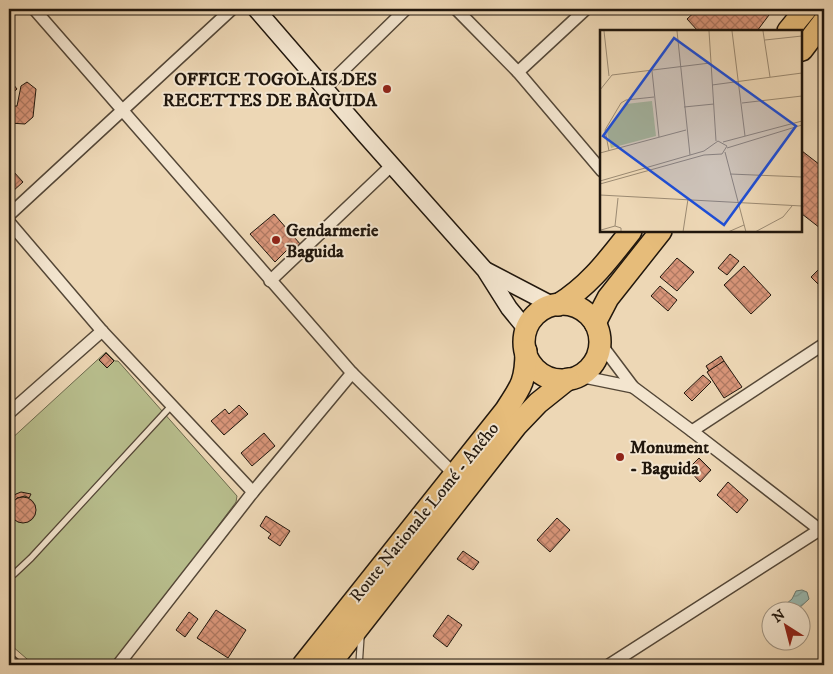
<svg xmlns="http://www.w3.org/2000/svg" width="833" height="674" viewBox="0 0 833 674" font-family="'IM FELL DW Pica',serif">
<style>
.green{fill:#b8be8d;stroke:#6c6a4d}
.water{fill:url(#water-waves);stroke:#69786f}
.building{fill:url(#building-cross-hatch);stroke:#21170d}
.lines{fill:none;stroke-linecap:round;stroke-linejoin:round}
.lane-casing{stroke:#544737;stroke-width:8}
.street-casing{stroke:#544737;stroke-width:14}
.secondary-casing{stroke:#21170d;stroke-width:19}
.highway-casing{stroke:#21170d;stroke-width:24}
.lane{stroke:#f3e5cf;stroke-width:5.5}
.street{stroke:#f3e5cf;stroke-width:11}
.secondary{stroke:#f3e5cf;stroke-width:16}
.highway{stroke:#e6bc7a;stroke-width:21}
.poi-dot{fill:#8f2418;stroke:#f3e5cf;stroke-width:2}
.labels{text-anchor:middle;stroke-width:4;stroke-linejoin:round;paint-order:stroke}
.poi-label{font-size:18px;font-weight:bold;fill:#21170d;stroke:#f3e5cf;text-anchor:start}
.street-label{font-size:18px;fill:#21170d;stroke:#f3e5cf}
.inset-road{fill:none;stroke:#9b8a72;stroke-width:1}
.view{fill:#1d4ed8;fill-opacity:0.15;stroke:#1d4ed8;stroke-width:2.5}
.inset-edge{fill:none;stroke:#21170d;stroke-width:2.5}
</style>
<defs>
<pattern id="water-waves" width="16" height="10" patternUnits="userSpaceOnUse" patternTransform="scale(1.25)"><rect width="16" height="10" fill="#99b9b0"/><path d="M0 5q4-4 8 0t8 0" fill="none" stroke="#849e96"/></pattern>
<pattern id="building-cross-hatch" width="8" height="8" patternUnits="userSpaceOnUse" patternTransform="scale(1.25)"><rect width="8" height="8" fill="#d89579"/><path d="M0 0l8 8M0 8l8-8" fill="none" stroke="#af7962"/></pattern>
</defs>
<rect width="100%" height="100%" fill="#edd7b5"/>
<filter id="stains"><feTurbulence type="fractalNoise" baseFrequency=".004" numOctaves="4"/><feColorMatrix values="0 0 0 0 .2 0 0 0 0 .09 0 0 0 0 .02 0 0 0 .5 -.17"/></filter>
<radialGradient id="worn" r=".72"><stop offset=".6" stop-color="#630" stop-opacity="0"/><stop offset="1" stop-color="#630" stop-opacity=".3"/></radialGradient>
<path class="green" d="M106 352 115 361H118L237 496 236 502 114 665H34L12 646 9 641V441Z"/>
<path class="water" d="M802 590 807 592 809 599 796 611H786V604L792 599 796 591Z"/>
<g class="building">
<path d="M698 9H770L772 11 757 31H698L687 19Z"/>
<path d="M9 79 17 89 9 96Z"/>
<path d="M27 82 36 89 33 117 25 124 9 123V106H17L21 86Z"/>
<path d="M802 151 824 168V223L820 228 802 214Z"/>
<path d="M13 171 23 182 12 192 9 189V175Z"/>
<path d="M274 214 301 245 292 254 288 249 275 262 250 234Z"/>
<path d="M730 254 739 261 727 275 718 268Z"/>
<path d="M677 258 694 272 677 291 660 277Z"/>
<path d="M744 266 771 295 751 314 724 285Z"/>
<path d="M820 268 824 272V290L811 277Z"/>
<path d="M660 286 677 300 668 311 651 296Z"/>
<path d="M106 353 114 361 107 368 99 360Z"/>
<path d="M721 356 724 361 709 371 706 366Z"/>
<path d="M724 361 742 387 724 398 707 372Z"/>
<path d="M703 375 711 382 692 401 684 393Z"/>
<path d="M239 405 248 414 224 435 211 421 225 409 229 414Z"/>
<path d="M264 433 275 446 252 466 241 453Z"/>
<path d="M699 458 711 470 700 482 688 469Z"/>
<path d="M728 482 748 500 737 513 717 495Z"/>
<path d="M21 492 31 494 29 498 25 496 17 498 9 507V500L16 494Z"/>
<circle cx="23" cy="510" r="13"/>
<path d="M266 516 290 531 280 546 268 538 271 534 260 526Z"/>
<path d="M557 518 570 530 550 552 537 540Z"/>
<path d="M463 551 479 562 473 570 457 559Z"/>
<path d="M216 610 246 630 228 658 197 638Z"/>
<path d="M189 612 198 619 185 637 176 630Z"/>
<path d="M448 615 462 625 447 647 433 636Z"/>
</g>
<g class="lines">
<g class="lane-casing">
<g id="lane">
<path d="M9 575 14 574 31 558 172 405"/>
<path d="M359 665 361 635"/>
</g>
</g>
<g class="street-casing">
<g id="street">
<path d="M34 9 352 373 454 474"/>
<path d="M456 9 518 72 602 171"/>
<path d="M518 72 586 9"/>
<path d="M325 88 406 9"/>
<path d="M9 215 232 9"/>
<path d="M9 222 102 331 253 492"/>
<path d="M270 281 392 165"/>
<path d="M600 343 633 387 692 431 824 533"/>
<path d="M579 376 633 387"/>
<path d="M9 413 102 331"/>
<path d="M692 431 824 344"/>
<path d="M9 660 15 665"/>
<path d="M118 665 253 492 352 373"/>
<path d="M609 665 824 527"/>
</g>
</g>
<g class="secondary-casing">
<g id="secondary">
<path d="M256 9 365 135 485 270 509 308 527 330"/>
<path d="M487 271 554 306"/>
</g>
</g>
<g class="highway-casing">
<g id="highway">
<path d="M788 31 806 9"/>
<path d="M802 50 824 21"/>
<circle cx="562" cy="342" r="38"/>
<path d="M558 305C590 285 608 260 631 231"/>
<path d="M595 323 608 298 661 231"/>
<path d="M303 665 505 411C521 387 526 381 526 351"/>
<path d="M329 665 516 426 538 403 568 379"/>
</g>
</g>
<use href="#lane" class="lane"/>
<use href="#street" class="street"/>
<use href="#secondary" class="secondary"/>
<use href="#highway" class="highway"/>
</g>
<g class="poi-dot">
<circle cx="387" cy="89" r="5"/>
<circle cx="276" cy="240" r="5"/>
<circle cx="620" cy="457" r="5"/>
</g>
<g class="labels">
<g class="poi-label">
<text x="377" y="85" text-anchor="end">OFFICE TOGOLAIS DES<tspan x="377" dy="21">RECETTES DE BAGUIDA</tspan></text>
<text x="286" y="236">Gendarmerie<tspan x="286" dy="21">Baguida</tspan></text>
<text x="630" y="453">Monument<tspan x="630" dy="21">- Baguida</tspan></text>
</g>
<g class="street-label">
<text transform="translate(424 512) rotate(-51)" y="6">Route Nationale Lomé - Aného</text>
</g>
</g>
<g transform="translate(600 30)">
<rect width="202" height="202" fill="#edd7b5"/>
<path d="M52 71 56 106 11 118 7 102 26 74Z" fill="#b8be8d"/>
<path class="inset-road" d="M4 1 9 46M77 1 90 125M109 1 116 111M132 1 145 106M163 1 170 47M165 10 202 6M52 41 59 107M112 55 202 43M0 60 12 45 110 33M142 73 202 66M84 77 114 74M123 112 202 91M127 118 202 95M9 121 5 100 21 73 26 70 54 67M125 122 146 202M0 123 86 100M130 144 202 147M0 151 104 121 118 111 127 116 122 124 104 125 0 154M0 165 202 176M15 196 18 168M1 200 15 196 21 198V202M83 202 88 169M128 202 144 195M155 202 183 187 192 176"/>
<path class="view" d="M74 8 196 96 124 195 3 106Z"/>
<rect width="202" height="202" class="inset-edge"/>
</g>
<rect width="833" height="674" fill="none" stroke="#edd7b5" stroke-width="30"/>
<rect x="10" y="10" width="813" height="654" fill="none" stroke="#21170d" stroke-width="2.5"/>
<rect x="15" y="15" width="803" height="644" fill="none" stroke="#21170d"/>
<g transform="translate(786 626) rotate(324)"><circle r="24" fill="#f3e5cf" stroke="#9f9381"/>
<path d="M0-4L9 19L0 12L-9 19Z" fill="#8f2418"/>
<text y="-8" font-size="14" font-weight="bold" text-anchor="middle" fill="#21170d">N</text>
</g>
<rect width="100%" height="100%" filter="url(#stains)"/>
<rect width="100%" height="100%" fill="url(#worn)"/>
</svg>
